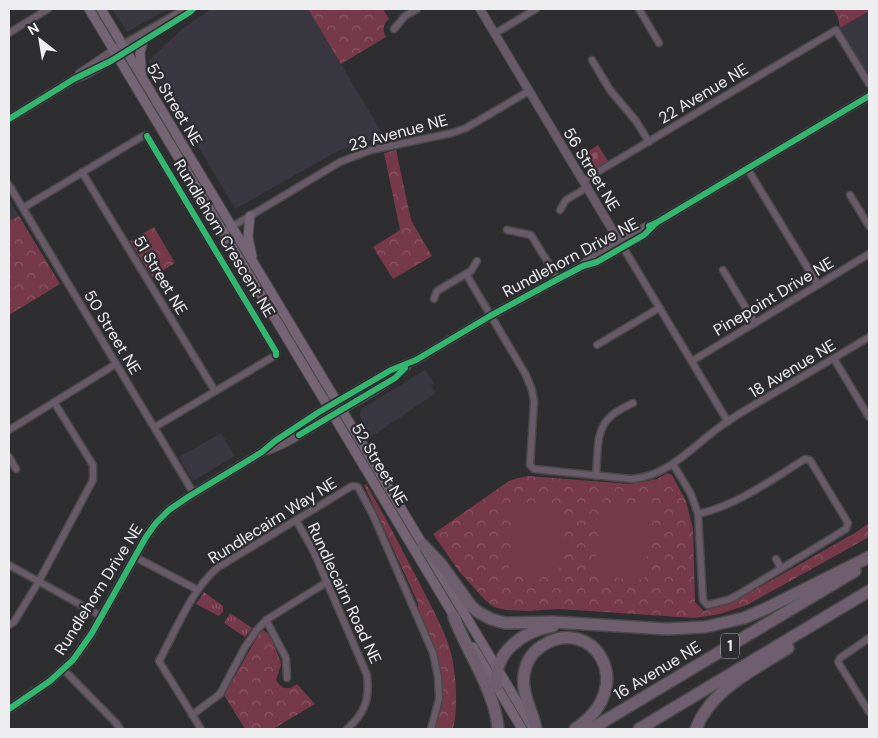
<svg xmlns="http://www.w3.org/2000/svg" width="878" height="738" viewBox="0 0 878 738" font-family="'DM Sans',sans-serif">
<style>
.built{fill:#39373f}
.grass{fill:url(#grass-tufts)}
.forest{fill:url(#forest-crowns)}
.cemetery{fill:url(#cemetery-stones)}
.pitch{fill:#76394a}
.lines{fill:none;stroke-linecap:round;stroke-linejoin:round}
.minor-casing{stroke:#49494a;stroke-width:9}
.tertiary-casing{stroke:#49494a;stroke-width:10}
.secondary-casing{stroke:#49494a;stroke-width:11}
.motorway-casing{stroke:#49494a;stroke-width:14}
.minor{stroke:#685b67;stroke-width:6}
.tertiary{stroke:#685b67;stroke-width:8}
.secondary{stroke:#756473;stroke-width:9}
.motorway{stroke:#6f5f6e;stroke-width:11}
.cycleway-casing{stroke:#2d2c31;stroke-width:9}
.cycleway{stroke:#33b770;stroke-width:6}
.labels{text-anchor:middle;stroke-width:4.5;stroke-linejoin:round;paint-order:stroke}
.shield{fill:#2d2c31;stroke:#b4b4b7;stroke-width:1}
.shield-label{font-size:15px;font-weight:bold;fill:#eeeef1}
.street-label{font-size:16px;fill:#eeeef1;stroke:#2d2c31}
</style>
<defs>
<pattern id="grass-tufts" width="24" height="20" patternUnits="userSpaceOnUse" patternTransform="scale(1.25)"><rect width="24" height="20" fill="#76394a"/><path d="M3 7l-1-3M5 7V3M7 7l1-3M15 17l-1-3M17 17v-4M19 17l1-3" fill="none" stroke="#8a5665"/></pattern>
<pattern id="forest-crowns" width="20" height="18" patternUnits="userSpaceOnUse" patternTransform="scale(1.25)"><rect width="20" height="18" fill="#76394a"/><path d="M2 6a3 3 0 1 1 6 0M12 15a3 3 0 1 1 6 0" fill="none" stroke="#8a5665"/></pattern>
<pattern id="cemetery-stones" width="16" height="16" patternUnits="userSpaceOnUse" patternTransform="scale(1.25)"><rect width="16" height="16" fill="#76394a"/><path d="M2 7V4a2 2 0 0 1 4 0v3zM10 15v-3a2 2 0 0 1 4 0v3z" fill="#8a5665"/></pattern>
</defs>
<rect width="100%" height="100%" fill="#2e2d30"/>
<g class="built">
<path d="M112 9H168L127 32Z"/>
<path d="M211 9H308L384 136 340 150 235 209 148 61 182 29Z"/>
<path d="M869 11V76L840 28Z"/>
<path d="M9 199 19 216 9 221Z"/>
<path d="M425 370 434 383 431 385 436 393 371 437 360 417 361 409Z"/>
<path d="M221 433 235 456 197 479 192 480 179 457Z"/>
</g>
<g class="grass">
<path d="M204 592 223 606V612L219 616 196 604Z"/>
<path d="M230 613 252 628 245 637 224 623Z"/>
</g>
<g class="forest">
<path d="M308 9H383L389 19C383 24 382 30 386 37L341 64Z"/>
<path d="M833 9H869V11L840 28 838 17Z"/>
<path d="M396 150 411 220 432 256 393 279 373 247 400 230 384 153Z"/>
<path d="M19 216 60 284 9 315V221Z"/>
<path d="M154 227 175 263 152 277 130 241Z"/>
<path d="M667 473 672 475 686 501 693 529 695 602 704 611 737 600 858 531 869 523V537L747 605 720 614 694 618 559 609 527 611 506 610 494 607 485 600 458 570 433 534 509 481 518 478 528 476 630 484 657 479Z"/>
<path d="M366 484C386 518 404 553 422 588 431 606 441 624 448 643 456 666 459 705 453 729H435C448 678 439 655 418 609V603L364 485Z"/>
<path d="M263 630 270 635 280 660 281 665 276 680C281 689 289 691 297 684L315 704 273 729H245L224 695 260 632Z"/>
</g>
<path class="cemetery" d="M598 145 608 161 590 172 581 156Z"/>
<g class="pitch">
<path d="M514 502 564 505 559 576 509 572Z"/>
<path d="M600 506 650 509 645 580 595 576Z"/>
</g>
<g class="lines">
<g class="minor-casing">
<g id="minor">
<path d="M639 9 659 43"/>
<path d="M394 29 405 16 417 9"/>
<path d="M9 33 48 9"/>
<path d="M494 34 536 9"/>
<path d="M122 45 185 9"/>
<path d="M126 51 190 12 193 9"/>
<path d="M592 60 610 90 636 121 649 142"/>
<path d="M747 168 818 285"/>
<path d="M82 172 215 391"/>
<path d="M584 180 836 30 869 84"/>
<path d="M9 185 194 494"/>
<path d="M850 195 869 226"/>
<path d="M23 208 143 136H147L276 352V355L155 427"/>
<path d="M560 210 566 200 588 187"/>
<path d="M507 230 531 235 558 279"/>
<path d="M223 232 340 162 371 150 452 133 466 128 529 91"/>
<path d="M623 247 728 422"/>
<path d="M723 270 755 323"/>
<path d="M466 274 526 375 532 390 534 402 530 465 534 469 631 479C670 477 697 441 728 421 774 392 822 366 869 337"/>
<path d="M434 299 437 291 471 271 477 261"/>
<path d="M597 345 659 308"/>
<path d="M834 359 869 417"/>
<path d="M692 361 869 254"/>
<path d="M9 430 116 364"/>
<path d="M9 457 16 469"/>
<path d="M673 464 691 494 698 514 703 600 707 605 728 600 736 596 846 529 848 523 810 460 805 459C771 480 738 505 698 514"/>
<path d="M596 476C598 457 595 431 609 418 615 411 625 407 633 403"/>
<path d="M296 520 313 550 367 675C370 699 365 713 347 729"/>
<path d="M135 557 198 590"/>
<path d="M776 559 781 568"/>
<path d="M9 565 101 616"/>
<path d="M266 620 286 658 287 678"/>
<path d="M9 625 14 622 39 581 93 480V465L54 402"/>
<path d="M869 638 840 658 838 662 869 712"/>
<path d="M64 670 116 723 120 729"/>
<path d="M192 715 220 694 245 647 256 631 266 620 327 582"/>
<path d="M201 729 159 661C176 630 191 591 217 568L352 486 358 487 373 515 433 653 438 677 439 699 431 729"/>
</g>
</g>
<g class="tertiary-casing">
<g id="tertiary">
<path d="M480 9 622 246"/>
<path d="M79 74 122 45"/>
<path d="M9 119 74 79 85 75 122 54"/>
<path d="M584 264C603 247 632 232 656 223L869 96"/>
<path d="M265 451C285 445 302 433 320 422 349 405 382 390 407 366"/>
<path d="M9 709 50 681 73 660 92 633 146 537 156 523 169 510 188 497 262 452 275 441 319 412 391 370 416 360 490 316 558 279 583 266 597 262 623 247 644 235 656 223"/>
</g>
</g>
<g class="secondary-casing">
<g id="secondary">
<path d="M89 9 457 621"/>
<path d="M101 9 533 728"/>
<path d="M142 77 140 53 143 40"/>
<path d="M250 216 248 237 252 256"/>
<path d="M473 647 522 729"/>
</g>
</g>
<g class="motorway-casing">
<g id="motorway">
<path d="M423 545 441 564 471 606 478 612 491 619 505 623 553 622 667 629 705 627 744 618 765 609 869 557"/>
<path d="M454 617C467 652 496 693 498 729"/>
<path d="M497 686C492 653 523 631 553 626"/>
<path d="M536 729C533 711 521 694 524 674 526 663 532 652 542 646 591 613 641 685 575 729"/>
<path d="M591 729 855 571"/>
<path d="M639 729 869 591"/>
<path d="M696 729C711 689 754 670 788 648"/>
</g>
</g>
<use href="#minor" class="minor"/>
<use href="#tertiary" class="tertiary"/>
<use href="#secondary" class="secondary"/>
<use href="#motorway" class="motorway"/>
<g class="cycleway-casing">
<g id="cycleway">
<path d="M9 119 74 79 111 61 190 12 193 9"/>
<path d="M147 136 276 352V355"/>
<path d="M649 226 656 223 869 96"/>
<path d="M299 435 395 378 405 368"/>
<path d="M9 709 50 681 73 660 92 633 146 537 156 523 169 510 188 497 262 452 275 441 319 412 391 370 416 360 490 316 558 279 583 266 597 262 623 247 644 235 656 223"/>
</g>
</g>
<use href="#cycleway" class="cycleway"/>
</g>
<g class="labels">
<rect class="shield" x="721" y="633.5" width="18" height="25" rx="4"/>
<g class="shield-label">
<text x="730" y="651">1</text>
</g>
<g class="street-label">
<text transform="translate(703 93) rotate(-31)" y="6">22 Avenue NE</text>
<text transform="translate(175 104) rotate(59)" y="6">52 Street NE</text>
<text transform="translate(398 132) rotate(-15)" y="6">23 Avenue NE</text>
<text transform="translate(592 169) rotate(59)" y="6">56 Street NE</text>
<text transform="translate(225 238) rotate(59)" y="6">Rundlehorn Crescent NE</text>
<text transform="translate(570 257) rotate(-28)" y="6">Rundlehorn Drive NE</text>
<text transform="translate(161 275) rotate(59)" y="6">51 Street NE</text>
<text transform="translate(773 296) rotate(-31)" y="6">Pinepoint Drive NE</text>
<text transform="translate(113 332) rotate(59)" y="6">50 Street NE</text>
<text transform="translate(792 368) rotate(-31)" y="6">18 Avenue NE</text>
<text transform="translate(380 464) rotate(59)" y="6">52 Street NE</text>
<text transform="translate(272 520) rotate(-32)" y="6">Rundlecairn Way NE</text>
<text transform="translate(98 589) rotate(-58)" y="6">Rundlehorn Drive NE</text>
<text transform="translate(345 593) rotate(65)" y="6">Rundlecairn Road NE</text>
<text transform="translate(657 670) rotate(-31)" y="6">16 Avenue NE</text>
</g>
</g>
<rect width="878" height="738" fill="none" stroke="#eeeef1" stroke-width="20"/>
<g transform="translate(40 40) rotate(329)" stroke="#2d2c31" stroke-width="4" paint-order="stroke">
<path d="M0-4L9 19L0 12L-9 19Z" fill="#eeeef1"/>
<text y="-8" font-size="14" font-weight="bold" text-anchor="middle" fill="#eeeef1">N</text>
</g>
</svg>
